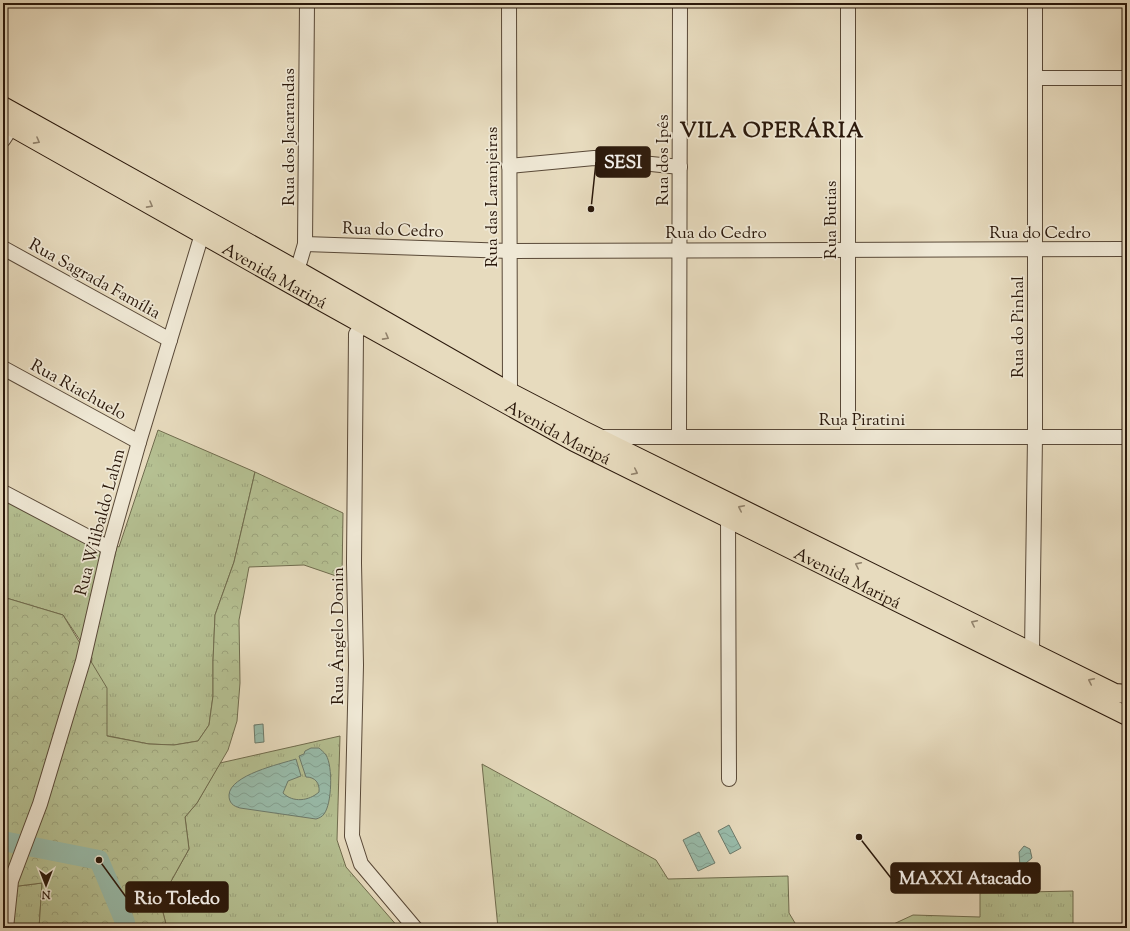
<svg xmlns="http://www.w3.org/2000/svg" width="1130" height="931" viewBox="0 0 1130 931" font-family="'Sorts Mill Goudy',serif">
<style>
.grass{fill:url(#grass-tufts);stroke:#706c4e}
.forest{fill:url(#forest-crowns);stroke:#706c4e}
.water{fill:url(#water-waves);stroke:#6c7a6b}
.lines{fill:none;stroke-linecap:round;stroke-linejoin:round}
.river{stroke:#98bcab;stroke-width:20}
.minor-casing{stroke:#594938;stroke-width:16}
.major-casing{stroke:#2a180b;stroke-width:20}
.minor{stroke:#efe8d5;stroke-width:14}
.major{stroke:#e7dbbe;stroke-width:18}
.oneway{stroke:#92836d}
.labels{text-anchor:middle;stroke-width:3.5;stroke-linejoin:round;paint-order:stroke}
.street-label{font-size:17px;fill:#2a180b;stroke:#efe8d5}
.district-label{font-size:21px;font-weight:bold;letter-spacing:1px;fill:#2a180b;stroke:#efe8d5}
.leader{fill:none;stroke:#2a180b;stroke-width:1.5}
.callout-dot{fill:#2a180b;stroke:#efe8d5;stroke-width:1.5}
.callout{fill:#2a180b;stroke:#2a180b;stroke-width:1.5}
.callout-label{font-size:18px;text-anchor:middle;font-weight:bold;fill:#fff}
</style>
<defs>
<pattern id="grass-tufts" width="24" height="20" patternUnits="userSpaceOnUse"><rect width="24" height="20" fill="#b5c092"/><path d="M3 7l-1-3M5 7V3M7 7l1-3M15 17l-1-3M17 17v-4M19 17l1-3" fill="none" stroke="#9ca47d"/></pattern>
<pattern id="forest-crowns" width="20" height="18" patternUnits="userSpaceOnUse"><rect width="20" height="18" fill="#b5c092"/><path d="M2 6a3 3 0 1 1 6 0M12 15a3 3 0 1 1 6 0" fill="none" stroke="#9ca47d"/></pattern>
<pattern id="water-waves" width="16" height="10" patternUnits="userSpaceOnUse"><rect width="16" height="10" fill="#98bcab"/><path d="M0 5q4-4 8 0t8 0" fill="none" stroke="#83a192"/></pattern>
</defs>
<rect width="100%" height="100%" fill="#e7dbbe"/>
<filter id="stains"><feTurbulence type="fractalNoise" baseFrequency=".005" numOctaves="4"/><feColorMatrix values="0 0 0 0 .2 0 0 0 0 .09 0 0 0 0 .02 0 0 0 .5 -.17"/></filter>
<radialGradient id="worn" r=".72"><stop offset=".6" stop-color="#630" stop-opacity="0"/><stop offset="1" stop-color="#630" stop-opacity=".3"/></radialGradient>
<g class="grass">
<path d="M158 430 255 472 234 562 215 615 213 661V696L209 725 198 741 174 745 149 744 83 731 92 658 63 615 3 597V489L119 547Z"/>
<path d="M340 736 337 840 346 867 399 928H167L160 901 189 849 185 817 197 803 220 763Z"/>
<path d="M482 764 656 860 668 879 788 876 789 913 798 928H498Z"/>
<path d="M42 883 39 928H3V888Z"/>
<path d="M1073 891V928H885L913 915 980 917V893Z"/>
</g>
<path class="forest" d="M255 472 343 513 342 578 304 565 249 567 244 594 239 620 240 683 237 721 228 750 197 803 185 817 189 849 160 901 167 928H39L42 883 3 888V597L63 615 107 688V736L149 744 174 745 198 741 209 725 213 696V661L215 615 234 562Z"/>
<g class="water">
<path d="M263 724 264 742 255 743 254 725Z"/>
<path d="M311 748H319C321 750 324 752 326 755 333 766 332 804 324 814 322 817 319 818 316 819L240 808C233 806 229 803 229 795 230 775 280 764 296 759L301 776 288 781 283 793C293 803 309 801 319 792 320 783 315 777 306 777L299 756 304 754 305 751Z"/>
<path d="M729 825 741 848 730 854 718 831Z"/>
<path d="M699 832 715 863 698 871 683 840Z"/>
<path d="M1024 846 1030 849 1032 858 1026 863V869L1023 870 1020 867 1019 852Z"/>
</g>
<g class="lines">
<path class="river" d="M3 841 99 860 125 922V928"/>
<g class="minor-casing">
<g id="minor">
<path d="M1036 78H1127"/>
<path d="M3 140 17 119"/>
<path d="M509 166 594 158 680 167"/>
<path d="M305 244 510 251 1127 249"/>
<path d="M3 248 170 340"/>
<path d="M293 278 300 261 305 244 307 3"/>
<path d="M367 317 356 334 354 563 356 665 352 836 361 864 415 928"/>
<path d="M3 368 139 442"/>
<path d="M506 399 510 392 509 3"/>
<path d="M599 437H1127"/>
<path d="M679 437 680 3"/>
<path d="M848 437V3"/>
<path d="M3 492 109 548"/>
<path d="M728 518 729 779"/>
<path d="M1027 659 1032 651 1035 437V3"/>
<path d="M6 928 11 881 40 804 83 661 109 548 139 442 202 234 206 226"/>
</g>
</g>
<g class="major-casing">
<g id="major">
<path d="M3 106 297 270 510 392 583 430 1115 693 1127 694"/>
<path id="s1" d="M3 122 290 284 574 442 1127 716"/>
</g>
</g>
<use href="#minor" class="minor"/>
<use href="#major" class="major"/>
</g>
<defs><path id="oneway-chevron" d="M-2-3.5L2.5 0L-2 3.5" fill="none" stroke-width="1.6" stroke-linecap="round" stroke-linejoin="round"/></defs>
<g class="oneway">
<use href="#oneway-chevron" transform="translate(37 141) rotate(29)"/>
<use href="#oneway-chevron" transform="translate(150 205) rotate(29)"/>
<use href="#oneway-chevron" transform="translate(386 337) rotate(29)"/>
<use href="#oneway-chevron" transform="translate(635 472) rotate(26)"/>
<use href="#oneway-chevron" transform="translate(741 508) rotate(-154)"/>
<use href="#oneway-chevron" transform="translate(858 565) rotate(-154)"/>
<use href="#oneway-chevron" transform="translate(974 623) rotate(-154)"/>
<use href="#oneway-chevron" transform="translate(1091 681) rotate(-154)"/>
</g>
<g class="labels">
<g class="street-label">
<text transform="translate(288 137) rotate(-90)" y="6">Rua dos Jacarandas</text>
<text transform="translate(662 160) rotate(-90)" y="6">Rua dos Ipês</text>
<text transform="translate(491 197) rotate(-90)" y="6">Rua das Laranjeiras</text>
<text transform="translate(830 220) rotate(-90)" y="6">Rua Butias</text>
<text transform="translate(393 229) rotate(2)" y="6">Rua do Cedro</text>
<text x="716" y="238">Rua do Cedro</text>
<text x="1040" y="238">Rua do Cedro</text>
<text dy="6" stroke="none"><textPath href="#s1" startOffset="312">Avenida Maripá</textPath></text>
<text transform="translate(95 278) rotate(29)" y="6">Rua Sagrada Família</text>
<text transform="translate(1017 327) rotate(-90)" y="6">Rua do Pinhal</text>
<text transform="translate(79 389) rotate(29)" y="6">Rua Riachuelo</text>
<text x="862" y="425">Rua Piratini</text>
<text dy="6" stroke="none"><textPath href="#s1" startOffset="636">Avenida Maripá</textPath></text>
<text transform="translate(99 522) rotate(-75)" y="6">Rua Wilibaldo Lahm</text>
<text dy="6" stroke="none"><textPath href="#s1" startOffset="960">Avenida Maripá</textPath></text>
<text transform="translate(337 636) rotate(-90)" y="6">Rua Ângelo Donin</text>
</g>
<g class="district-label">
<text x="772" y="137">VILA OPERÁRIA</text>
</g>
</g>
<path class="leader" d="M591 209L596 162M859 837L891 878M99 860L126 897"/>
<g class="callout-dot">
<circle cx="591" cy="209" r="4"/>
<circle cx="859" cy="837" r="4"/>
<circle cx="99" cy="860" r="4"/>
</g>
<g class="callout">
<rect x="596" y="147" width="54" height="30" rx="4"/>
<rect x="891" y="863" width="149" height="30" rx="4"/>
<rect x="126" y="882" width="102" height="30" rx="4"/>
</g>
<g class="callout-label">
<text x="623" y="168">SESI</text>
<text x="965" y="884">MAXXI Atacado</text>
<text x="177" y="904">Rio Toledo</text>
</g>
<rect width="1130" height="931" fill="none" stroke="#e7dbbe" stroke-width="16"/>
<rect x="4" y="4" width="1122" height="923" fill="none" stroke="#2a180b" stroke-width="2"/>
<rect x="8" y="8" width="1114" height="915" fill="none" stroke="#2a180b"/>
<g transform="translate(46 885) rotate(180)" stroke="#efe8d5" stroke-width="3" paint-order="stroke">
<path d="M0-3L7 15L0 10L-7 15Z" fill="#2a180b"/>
<text y="-6" font-size="11" font-weight="bold" text-anchor="middle" fill="#2a180b">N</text>
</g>
<rect width="100%" height="100%" filter="url(#stains)"/>
<rect width="100%" height="100%" fill="url(#worn)"/>
</svg>
